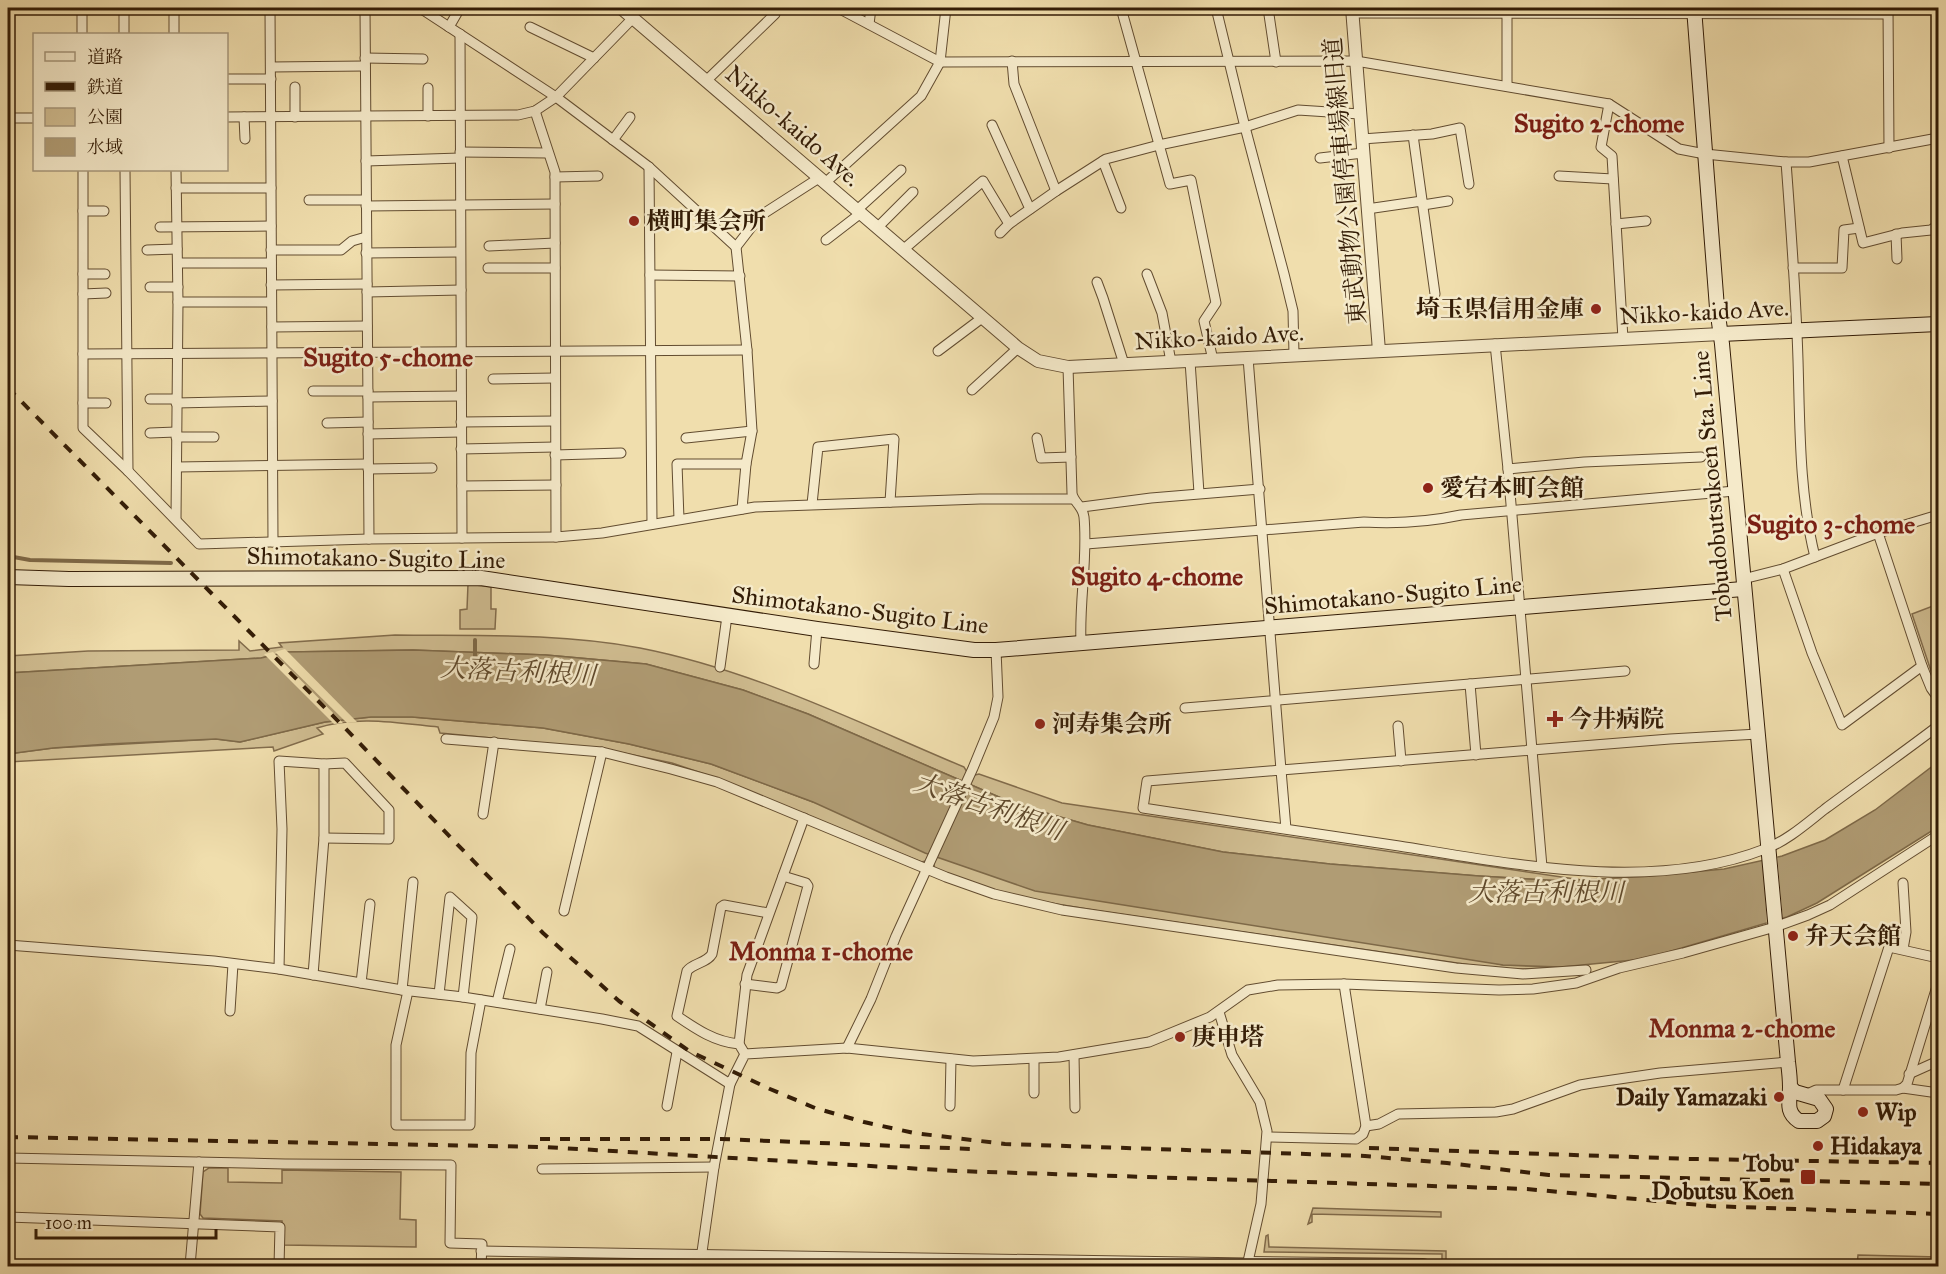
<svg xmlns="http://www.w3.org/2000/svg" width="1946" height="1274" viewBox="0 0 1946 1274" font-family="'IM FELL Great Primer','Noto Serif JP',serif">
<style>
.green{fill:#d0bd91;stroke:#826c4c;stroke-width:1.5}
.water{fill:#b09c74;stroke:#7e6948;stroke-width:1.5}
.pier{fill:#f0dead}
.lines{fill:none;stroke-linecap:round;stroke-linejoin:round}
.stream{stroke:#7e6948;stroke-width:4}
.minor-casing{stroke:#624c30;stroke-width:11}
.tertiary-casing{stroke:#624c30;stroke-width:14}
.secondary-casing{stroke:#331c06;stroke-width:16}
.minor{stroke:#f5eaca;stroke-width:9}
.tertiary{stroke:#f5eaca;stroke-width:12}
.secondary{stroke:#f5eaca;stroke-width:14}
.rail{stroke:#331c06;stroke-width:4;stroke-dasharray:10 10;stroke-linecap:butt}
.poi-dot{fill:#8f2418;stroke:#f5eaca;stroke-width:2}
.labels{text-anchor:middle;stroke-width:5;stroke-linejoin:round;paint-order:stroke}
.street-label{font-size:24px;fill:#331c06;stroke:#f5eaca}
.poi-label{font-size:24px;font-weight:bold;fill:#331c06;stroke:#f5eaca;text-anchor:start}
.neighbourhood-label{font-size:26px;font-weight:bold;fill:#7a1f14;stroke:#f5eaca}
.water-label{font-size:26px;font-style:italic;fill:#5f492c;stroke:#f5eaca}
</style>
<rect width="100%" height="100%" fill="#f0dead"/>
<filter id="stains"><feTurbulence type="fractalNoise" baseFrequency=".00333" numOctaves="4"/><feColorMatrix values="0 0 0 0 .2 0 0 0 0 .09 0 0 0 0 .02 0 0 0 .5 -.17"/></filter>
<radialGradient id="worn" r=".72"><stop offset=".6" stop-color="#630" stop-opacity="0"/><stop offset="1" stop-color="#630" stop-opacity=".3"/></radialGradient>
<g class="green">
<path d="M468 584 491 587V609H496L495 629H460V610L467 609Z"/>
<path d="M1938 604V681L1935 683 1912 614Z"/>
<path d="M395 635C476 636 559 633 640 648 753 670 859 723 964 767L967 772 975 775 979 774 1062 803 1582 880 1562 881 1479 876 1330 864 1223 852 1088 825 1015 804 808 714 743 690 646 664 546 655 413 650 288 652 261 658 8 673V656L88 651 239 650V641L250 651 282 647 279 643Z"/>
<path d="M371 717H412L543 728 629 744 711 764 813 802 1503 965 1561 967 1505 970 1099 911 1045 902 987 889 935 869 934 865 926 861 921 862 719 779 672 763 604 749 440 733 438 727C399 723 356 715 317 728L323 734 274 751 273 747 8 762V754L53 748 216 739 240 742 325 722Z"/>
<path d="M209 1168H228V1182L282 1183V1170L401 1172 400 1219 416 1220V1247L283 1245 282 1221 203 1218 200 1214 203 1172Z"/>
<path d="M1313 1208 1441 1212V1217L1312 1214V1222L1308 1224Z"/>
<path d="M1268 1235 1269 1247 1446 1251V1266H1442V1254L1264 1252 1266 1236Z"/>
<path d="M1858 1255 1938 1257V1266H1857Z"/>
</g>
<path class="water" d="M413 650 546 655 646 664 743 690 808 714 1015 804 1088 825 1223 852 1330 864 1479 876 1562 881 1649 876 1724 869 1782 856 1825 840 1875 810 1938 762V827L1817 903 1787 917 1644 959 1561 967 1503 965 1035 891 925 853 813 802 711 764 629 744 543 728 412 717H371L325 722 240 742 216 739 108 744 53 748 8 754V673L261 658 287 652Z"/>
<g class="pier">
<path d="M285 649 357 722 347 723 275 652Z"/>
<path d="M273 652 343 723 334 724 264 654Z"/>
<path d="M1777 854 1783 921 1767 926 1763 857Z"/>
</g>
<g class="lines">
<g class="stream">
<path d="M8 556 30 560 171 563"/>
<path d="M475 657V640"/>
</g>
<g class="minor-casing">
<g id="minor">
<path d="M82 8V34"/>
<path d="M124 8V34"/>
<path d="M174 8V34"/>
<path d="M270 8 273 542"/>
<path d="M365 8 369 539"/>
<path d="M420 8 556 97 649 167 736 247 760 216 819 178"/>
<path d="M946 8 940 62 1356 61 1609 104 1679 149 1705 154 1786 162H1809L1938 138"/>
<path d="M1121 8 1170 184 1191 180 1216 303 1204 321 1213 360"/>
<path d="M1216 8 1245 127 1284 274 1293 311 1294 355"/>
<path d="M1268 8 1276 62"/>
<path d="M1888 8 1889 148"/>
<path d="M1352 13 1887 14"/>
<path d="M629 14 636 8"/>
<path d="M869 24 871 8"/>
<path d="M449 27 460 8"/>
<path d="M530 27 594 58"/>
<path d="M460 34 462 538"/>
<path d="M365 58 423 59"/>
<path d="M1012 61 1014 84 1056 191"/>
<path d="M271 67 365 66"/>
<path d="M226 79H271"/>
<path d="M706 81 775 14 777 8"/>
<path d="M1507 86V8"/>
<path d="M295 87V117"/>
<path d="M1609 104 1601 147 1612 156 1623 339"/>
<path d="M535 111 555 172 556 537 602 533 755 507 980 499H1073"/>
<path d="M428 116V88"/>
<path d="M226 117 518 115 535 111 556 97 633 18"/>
<path d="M244 117 245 139"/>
<path d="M8 118H34"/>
<path d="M992 125 1030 209"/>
<path d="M1413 135 1435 294"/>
<path d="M1362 139 1432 134 1460 128 1469 184"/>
<path d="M613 140 630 117"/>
<path d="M460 152 548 153"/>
<path d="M1842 156 1863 243 1902 233 1931 230 1938 225"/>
<path d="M1320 158 1363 153"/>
<path d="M366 161 460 158"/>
<path d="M1103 161 1121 208"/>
<path d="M1786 162C1791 228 1796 294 1798 360 1800 425 1799 493 1815 557"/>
<path d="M649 167 652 524"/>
<path d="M83 170V428L128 471 199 544 369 539 556 537"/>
<path d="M125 170 128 471"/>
<path d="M176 170 178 302 176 519"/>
<path d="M1559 176 1613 179"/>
<path d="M555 177 598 176"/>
<path d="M825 183 921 96 940 62 838 8"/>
<path d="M176 188H271"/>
<path d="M309 200H366"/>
<path d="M1423 205 1448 201"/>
<path d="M366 206 555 204"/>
<path d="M1367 209 1422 201"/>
<path d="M857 210 901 170"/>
<path d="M83 211H104"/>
<path d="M1616 224 1646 221"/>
<path d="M160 227 271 226"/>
<path d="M878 227 913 192"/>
<path d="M1000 233 1009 224 1056 191 1106 159 1159 145 1245 127 1298 110 1360 114"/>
<path d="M1896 234 1897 259"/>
<path d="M826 240 861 213"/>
<path d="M489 246 555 243"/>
<path d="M736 247 747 350 752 431 746 464 742 509"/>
<path d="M904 249 983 181 1009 224"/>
<path d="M147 250 177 249"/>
<path d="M271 250H341L352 241 366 237"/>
<path d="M366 253 460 252"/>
<path d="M178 263H271"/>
<path d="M488 268H555"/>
<path d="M1793 268H1842L1844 230 1859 228"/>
<path d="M83 274H105"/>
<path d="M1147 274 1162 313 1171 362"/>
<path d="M650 275 740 276"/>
<path d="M1097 282 1103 298 1124 364"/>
<path d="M271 285 367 284"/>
<path d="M150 287H178"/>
<path d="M367 292 461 290"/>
<path d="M83 294 106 293"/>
<path d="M178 302H271"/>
<path d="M272 327 367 326"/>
<path d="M1495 344 1508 469 1542 867"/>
<path d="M938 351 982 318"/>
<path d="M83 354 747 350"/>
<path d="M1248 358 1281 770 1670 739 1758 734"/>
<path d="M1190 361 1199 493"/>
<path d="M1068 367 1072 493C1073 502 1083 506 1084 517 1088 559 1079 601 1081 643"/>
<path d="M493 379 555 378"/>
<path d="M972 390 1018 348"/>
<path d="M313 391H368"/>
<path d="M368 397 461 396"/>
<path d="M150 399H176"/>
<path d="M83 403H106"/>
<path d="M176 403 272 401"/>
<path d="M461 422 555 421"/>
<path d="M327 423 368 422"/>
<path d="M150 433 176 432"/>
<path d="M368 434 461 432"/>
<path d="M176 437H214"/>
<path d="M686 438 752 431"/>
<path d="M1037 438 1041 458 1071 457"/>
<path d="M461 449 555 447"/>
<path d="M555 455 621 453"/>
<path d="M177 467 368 464"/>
<path d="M368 469 432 468"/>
<path d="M1508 469 1584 462 1701 457"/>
<path d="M462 486 556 485"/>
<path d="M812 504 818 447 894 439 890 502"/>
<path d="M1082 507 1151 498 1260 489"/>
<path d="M679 519 677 464H746"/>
<path d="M1878 533 1922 666 1931 688 1938 698"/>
<path d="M1086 544 1364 522C1397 524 1428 522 1461 515L1735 491"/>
<path d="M1783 569 1812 653 1842 725 1922 666"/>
<path d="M1743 579 1783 569 1878 533 1938 515"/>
<path d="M814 664 817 629"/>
<path d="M720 667 727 616"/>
<path d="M1470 684 1476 755"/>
<path d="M1185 708 1625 671"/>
<path d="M1398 726 1401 761"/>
<path d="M446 739 602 752 671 769 717 782 946 877 994 894 1062 910 1456 968 1523 974 1586 970"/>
<path d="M483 814 494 742"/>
<path d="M1286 829 1281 770 1147 781 1143 808C1228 821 1313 833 1399 846 1513 864 1653 893 1765 849 1787 841 1807 823 1825 809 1863 781 1901 754 1938 726"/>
<path d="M564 911 602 752"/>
<path d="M8 945 214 961 279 969 402 990 463 997 602 1019 638 1026 730 1084 745 1054 847 1048 973 1061 1059 1057 1149 1042 1210 1017 1248 990 1278 985 1344 984 1499 990 1533 989 1576 983 1619 968 1683 953 1775 927 1808 915 1830 905 1938 835"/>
<path d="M1903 949 1906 932 1903 883"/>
<path d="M279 969 282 829 279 761 324 764 345 763 389 810V839L324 838"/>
<path d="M313 975 324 838V764"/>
<path d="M361 983 370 904"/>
<path d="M745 984 777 988 781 986 808 886 806 883 783 876"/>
<path d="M402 990 413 882"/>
<path d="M408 991 396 1045V1125H470L471 1053 481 1000"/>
<path d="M439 994 450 897 472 917 463 997"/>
<path d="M497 1002 510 949"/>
<path d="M540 1009 547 972"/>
<path d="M230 1011 233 964"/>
<path d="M1219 1012 1232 1055 1260 1102 1267 1131 1261 1204 1247 1266"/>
<path d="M739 1044 747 975 804 818"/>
<path d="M847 1048 871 999 896 936 973 768 994 717 998 697 996 650"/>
<path d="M745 1054 739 1044C715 1042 696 1029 677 1016L687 971C693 963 707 963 712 954L721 907 724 905 768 913"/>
<path d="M1074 1055 1075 1108"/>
<path d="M1034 1059V1093"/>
<path d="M1909 1074 1938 1061"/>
<path d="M1903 1088 1907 1084 1938 983"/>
<path d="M1843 1090 1889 947 1938 958"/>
<path d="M1805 1095 1816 1090H1896L1903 1088 1938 1093"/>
<path d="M667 1106 677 1052"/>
<path d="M950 1106 951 1059"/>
<path d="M1366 1126 1379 1124 1398 1114 1496 1112 1513 1109 1580 1085 1592 1083 1660 1073 1788 1062"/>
<path d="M1268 1137 1356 1139 1363 1134 1366 1126 1344 984"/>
<path d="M8 1158 285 1164 451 1165 450 1243 482 1244 481 1266"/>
<path d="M542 1169 714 1167"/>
<path d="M8 1217 280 1227 279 1266"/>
<path d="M481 1251 1248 1263"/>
<path d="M190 1266 199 1162"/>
<path d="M700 1266 714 1167 730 1084"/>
</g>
</g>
<g class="tertiary-casing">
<g id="tertiary">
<path d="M621 8 1018 348 1038 361 1068 367 1721 334"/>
<path d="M1352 8 1379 351"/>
<path d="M1248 1263 1423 1265 1427 1266"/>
</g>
</g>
<g class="secondary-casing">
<g id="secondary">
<path d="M1694 8 1717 308 1722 344 1788 1062C1789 1070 1790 1079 1790 1087 1790 1101 1785 1112 1799 1121H1817L1824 1116 1826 1109 1819 1099 1795 1092 1790 1087"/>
<path d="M1721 334 1938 324"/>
<path d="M8 577 69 579 481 578 817 629 974 650H996L1743 589"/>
</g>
</g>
<use href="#minor" class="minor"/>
<use href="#tertiary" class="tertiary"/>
<use href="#secondary" class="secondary"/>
<g class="rail">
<path d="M8 388 343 726 543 933 619 1001 689 1051 770 1089 815 1108 864 1122 914 1133 1005 1144 1365 1156 1447 1163 1549 1175 1938 1184"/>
<path d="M8 1137 543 1147 957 1171 1527 1189 1711 1206 1938 1214"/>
<path d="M540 1139H721L972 1149"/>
<path d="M1369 1148 1692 1159 1938 1163"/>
</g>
</g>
<g class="poi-dot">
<circle cx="634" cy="221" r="6"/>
<circle cx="1596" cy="309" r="6"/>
<circle cx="1428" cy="488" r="6"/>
<path d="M1552 710h6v6h6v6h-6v6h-6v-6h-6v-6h6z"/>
<circle cx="1040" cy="724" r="6"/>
<circle cx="1793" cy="936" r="6"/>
<circle cx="1180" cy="1037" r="6"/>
<circle cx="1779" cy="1097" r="6"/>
<circle cx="1863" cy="1112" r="6"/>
<circle cx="1818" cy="1146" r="6"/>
<rect x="1800" y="1169" width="16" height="16" rx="3"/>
</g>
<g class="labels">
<g class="street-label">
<text transform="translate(793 126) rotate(41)" y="8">Nikko-kaido Ave.</text>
<text transform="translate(1345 181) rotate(-95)" y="8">東武動物公園停車場線旧道</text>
<text transform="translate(1704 312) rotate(-3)" y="8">Nikko-kaido Ave.</text>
<text transform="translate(1219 337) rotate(-3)" y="8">Nikko-kaido Ave.</text>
<text transform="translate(1712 486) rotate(-95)" y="8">Tobudobutsukoen Sta. Line</text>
<text transform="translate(376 558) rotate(1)" y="8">Shimotakano-Sugito Line</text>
<text transform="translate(1393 595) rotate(-5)" y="8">Shimotakano-Sugito Line</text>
<text transform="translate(860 610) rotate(7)" y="8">Shimotakano-Sugito Line</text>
</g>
<g class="poi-label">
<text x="646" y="229">横町集会所</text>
<text x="1584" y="317" text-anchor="end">埼玉県信用金庫</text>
<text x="1440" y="496">愛宕本町会館</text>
<text x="1568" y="727">今井病院</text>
<text x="1052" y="732">河寿集会所</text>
<text x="1805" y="944">弁天会館</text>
<text x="1192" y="1045">庚申塔</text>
<text x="1767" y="1105" text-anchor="end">Daily Yamazaki</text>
<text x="1875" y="1120">Wip</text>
<text x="1830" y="1154">Hidakaya</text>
<text x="1794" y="1171" text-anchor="end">Tobu<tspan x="1794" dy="28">Dobutsu Koen</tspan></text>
</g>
<g class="neighbourhood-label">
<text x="1599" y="132">Sugito 2-chome</text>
<text x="388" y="366">Sugito 5-chome</text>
<text x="1831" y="533">Sugito 3-chome</text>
<text x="1157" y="585">Sugito 4-chome</text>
<text x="821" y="960">Monma 1-chome</text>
<text x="1742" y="1037">Monma 2-chome</text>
</g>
<g class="water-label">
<text transform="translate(518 671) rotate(3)" y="9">大落古利根川</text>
<text transform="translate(989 806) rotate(19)" y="9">大落古利根川</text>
<text x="1546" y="901">大落古利根川</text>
</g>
</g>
<rect width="1946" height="1274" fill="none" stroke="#f0dead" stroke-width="30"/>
<rect x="9" y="9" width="1928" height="1256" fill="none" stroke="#331c06" stroke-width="3"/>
<rect x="15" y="15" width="1916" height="1244" fill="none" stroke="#331c06" stroke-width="1.5"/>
<rect x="33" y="33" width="195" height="138" fill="#f5eaca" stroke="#a7987c" stroke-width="1.5"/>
<rect x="45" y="52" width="30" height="9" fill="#f5eaca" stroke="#a7987c" stroke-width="1.5"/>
<text x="87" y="63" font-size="18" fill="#331c06">道路</text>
<rect x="45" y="82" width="30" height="9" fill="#331c06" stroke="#a7987c" stroke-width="1.5"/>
<text x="87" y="93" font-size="18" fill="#331c06">鉄道</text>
<rect x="45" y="108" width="30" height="18" fill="#d0bd91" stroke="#a7987c" stroke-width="1.5"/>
<text x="87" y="123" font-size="18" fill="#331c06">公園</text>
<rect x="45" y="138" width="30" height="18" fill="#b09c74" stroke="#a7987c" stroke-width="1.5"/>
<text x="87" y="153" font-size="18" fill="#331c06">水域</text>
<path d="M36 1229v9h180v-9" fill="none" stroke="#331c06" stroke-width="3"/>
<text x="45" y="1229" font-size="18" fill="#331c06" stroke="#f5eaca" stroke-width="4.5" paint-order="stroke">100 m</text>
<rect width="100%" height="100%" filter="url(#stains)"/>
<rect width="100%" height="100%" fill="url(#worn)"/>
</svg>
